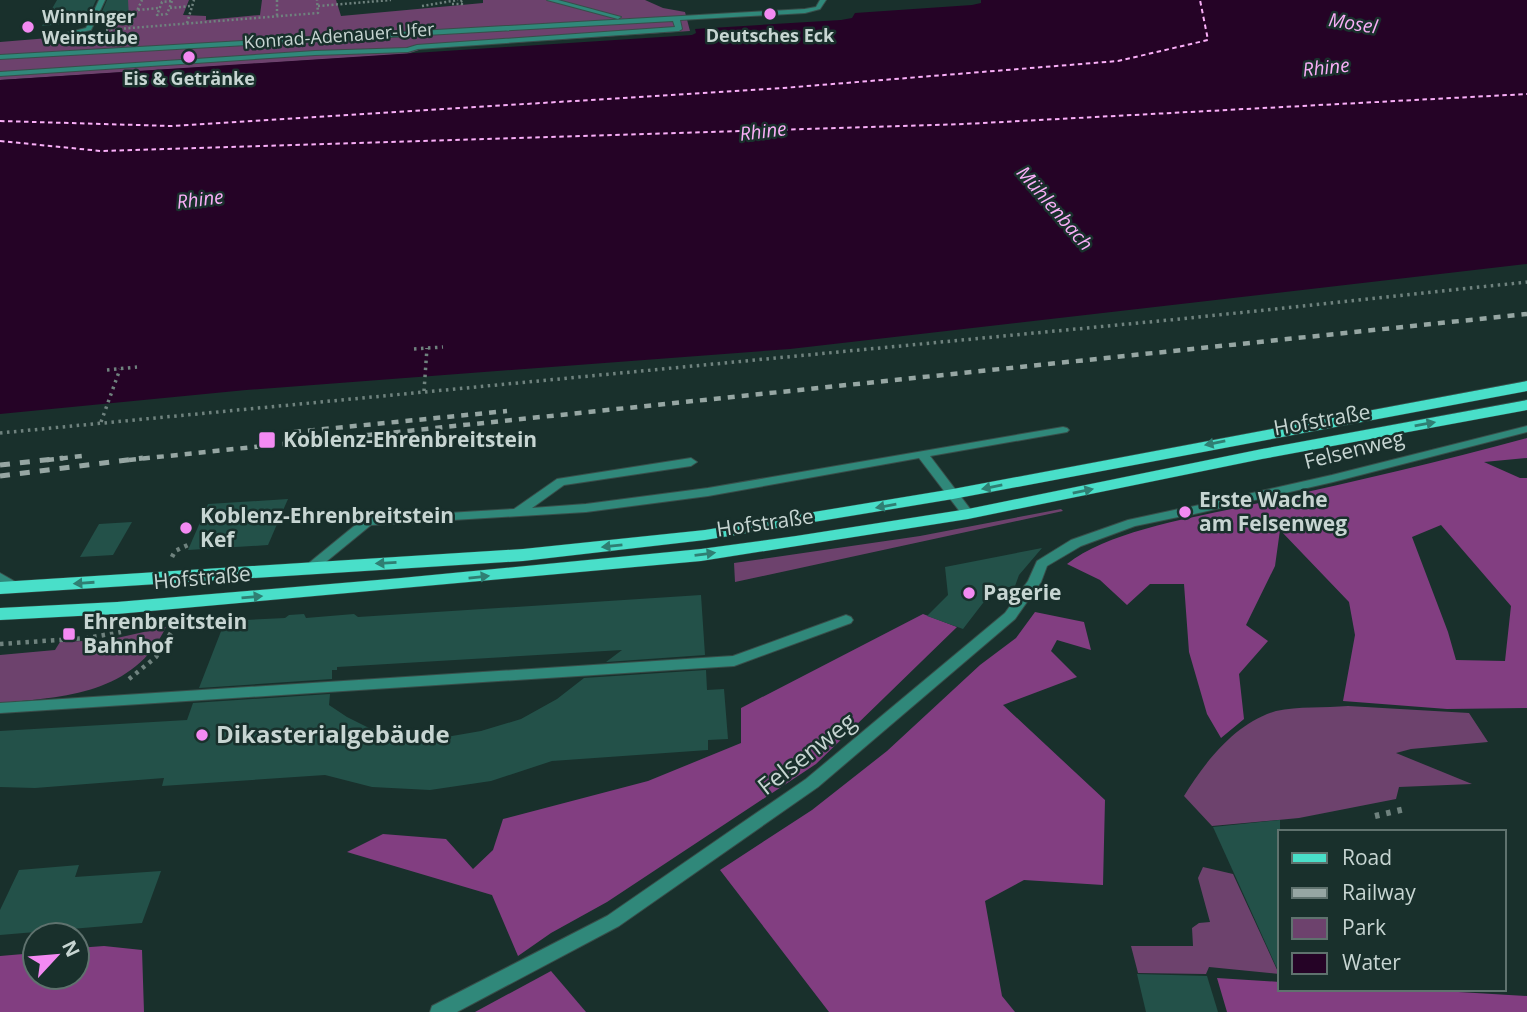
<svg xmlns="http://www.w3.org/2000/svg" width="1527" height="1012" viewBox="0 0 1527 1012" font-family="'Open Sans',sans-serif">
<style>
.green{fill:#6d426d}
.forest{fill:#823e81;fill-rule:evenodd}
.water{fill:#250326}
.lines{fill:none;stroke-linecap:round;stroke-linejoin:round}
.ferry{stroke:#faaff8;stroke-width:2;stroke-dasharray:4.5 3.5;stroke-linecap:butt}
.building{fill:#235149}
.lane-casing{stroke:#384e4a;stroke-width:2}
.street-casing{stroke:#384e4a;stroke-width:2}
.primary-casing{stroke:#384e4a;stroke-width:1}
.path-far3{stroke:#6f827e;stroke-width:2.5;stroke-dasharray:2 2.5;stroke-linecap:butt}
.path-far2{stroke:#6f827e;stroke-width:3.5;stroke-dasharray:2.5 4.5;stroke-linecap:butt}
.path-far1{stroke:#6f827e;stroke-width:4.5;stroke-dasharray:3.5 5;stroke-linecap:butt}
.path{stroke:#6f827e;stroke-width:6;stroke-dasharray:4.5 7;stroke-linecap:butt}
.lane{fill:#30887a;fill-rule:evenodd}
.street{fill:#30887a;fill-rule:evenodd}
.primary{fill:#49dfc9;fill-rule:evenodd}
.rail-far1{stroke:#96a6a3;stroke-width:4.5;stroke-dasharray:7 7;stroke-linecap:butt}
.rail{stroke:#96a6a3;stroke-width:5;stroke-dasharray:10 10;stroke-linecap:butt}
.oneway{fill:#2f7f73}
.poi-dot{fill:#f38af2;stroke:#19302c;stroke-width:2.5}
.labels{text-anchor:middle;stroke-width:5;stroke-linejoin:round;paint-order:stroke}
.far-poi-label{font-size:18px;font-weight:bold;fill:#c7d5d2;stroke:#19302c}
.far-street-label{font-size:18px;fill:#c7d5d2;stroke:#19302c}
.far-water-label{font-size:19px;font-style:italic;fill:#faaff8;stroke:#19302c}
.street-label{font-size:21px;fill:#c7d5d2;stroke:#19302c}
.poi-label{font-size:21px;font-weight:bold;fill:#c7d5d2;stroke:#19302c;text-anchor:start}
.near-poi-label{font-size:24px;font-weight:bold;fill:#c7d5d2;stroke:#19302c;text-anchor:start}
.near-street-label{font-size:24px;fill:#c7d5d2;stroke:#19302c}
</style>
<rect width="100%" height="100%" fill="#19302c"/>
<g class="green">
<path d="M119 0H189L183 15 206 16V20L260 15 262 0H336L341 16 483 3V0H645L663 8 685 12 690 31 422 49 407 54 0 80V42L110 33 107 28Z"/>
<path d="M1061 509 1063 511 735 582 734 563 920 536Z"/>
<path d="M166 627C134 694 65 697 0 703V655L55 650 60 642 108 640Z"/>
<path d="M1348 706 1469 713 1488 742 1411 749 1396 753 1472 784 1399 787 1396 799 1299 818 1212 826 1184 796C1205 762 1235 723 1276 711 1298 706 1325 708 1348 706Z"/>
<path d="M1203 867 1233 874 1279 974 1209 967 1206 974 1138 973 1131 946H1193L1192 928 1199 923 1210 922 1198 878Z"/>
</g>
<g class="forest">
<path d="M1527 438V458L1484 462 1520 478H1527V708L1447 709 1343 701 1355 635 1349 602 1280 530 1275 566 1246 625 1268 641 1239 674 1244 719 1221 738 1207 714 1189 652 1184 584H1150L1127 605 1100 580 1067 564C1112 528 1206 516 1263 502 1352 482 1440 462 1527 438ZM1441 525 1511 606 1505 661 1456 660 1448 632 1412 537Z"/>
<path d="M1035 612 1084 622 1091 650 1057 640 1051 651 1077 677 1003 705 1105 800 1103 885 1024 880 985 901 1002 996 1015 1012H829L720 870 812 810 887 751 980 665 1016 638Z"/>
<path d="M923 614 957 627 816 764 607 902 551 933 518 956 492 895 347 852 383 834 446 839 473 869 493 850 503 819 648 781 741 743V708Z"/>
<path d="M104 946 142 950 144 1012H0V956L35 953V977H77V948Z"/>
<path d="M551 971 586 1012H475Z"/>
<path d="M1217 978 1280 982V989H1408L1527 996V1012H1227Z"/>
</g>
<path class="water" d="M981 0H1527V264L790 349 246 390 0 414V80L692 35 696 33 695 29 841 20 852 18 855 13 972 5 981 3Z"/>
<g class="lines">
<g class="ferry">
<path d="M0 121 171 126 783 88 1118 61 1208 40 1200 0"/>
<path d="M0 141 101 151 964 124 1527 94"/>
</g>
</g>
<g class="building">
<path d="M57 0H96L86 22 42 26Z"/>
<path d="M107 0H128L129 18 98 21Z"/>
<path d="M288 499 268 545 188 550 208 504Z"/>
<path d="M132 522 113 555 80 557 99 524Z"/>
<path d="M1042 548 1019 575 1015 586 993 590 963 629 927 616 948 595 945 567Z"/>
<path d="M701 595 705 655 606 662 622 650 337 667V670H332V679L199 688 225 621 285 618 289 615 304 614 306 618 354 614 358 617Z"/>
<path d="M706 670 707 690 724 689 728 739 708 740V750L552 761 491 781 430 790 372 787 325 775 162 786 164 778 35 788 0 787V731L187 720 193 703 330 694 329 705 347 717 369 728 415 736H452L481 731 521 719 557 699 584 678Z"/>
<path d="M1280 820V975L1213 827Z"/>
<path d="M79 865 75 877 161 871 142 923 0 935V910L19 870Z"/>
<path d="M1137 974 1207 976 1218 1012H1146Z"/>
</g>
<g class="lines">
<g class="lane-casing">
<g id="lane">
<path d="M1527 426V432L1333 482 1190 515 1184 511 1186 508 1332 475Z"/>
<path d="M1063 427 1067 428 1069 430 1067 432 930 456 974 514 968 518 964 517 919 458 708 496 586 512 371 525 316 570 311 571 304 567 364 518 514 509 557 479 691 458 697 462 691 466 564 485 532 508 586 504 708 488Z"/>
<path d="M1179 509 1183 510 1185 513 1183 516 1135 526 1081 546 1047 566 1041 582 1015 619 818 787 619 926 457 1012H430L432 1006 607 916 733 829 806 779 1005 613 1028 581 1037 561 1071 540 1128 520Z"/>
<path d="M0 573 21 585 23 588 21 591H11L0 583Z"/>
<path d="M846 615 851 617 853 620 851 623 734 666 0 713V703L733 656Z"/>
</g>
</g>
<g class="street-casing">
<g id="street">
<path d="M99 0H105L91 30 66 35V33L86 28Z"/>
<path d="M547 0H558L621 17 618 19Z"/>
<path d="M820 0H826L820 9 805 13 680 20 682 29 679 31 418 49 408 52 315 55 0 76V72L315 51 407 48 417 45 675 27 673 21 0 59V55L805 9 816 7Z"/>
</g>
</g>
<g class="primary-casing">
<g id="primary">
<path d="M1527 381V391L953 499 705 540 523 561 0 594V582L523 549 705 530 953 489Z"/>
<path d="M1527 400V410L1262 459 968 519 701 561 117 614 0 620V608L117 602 401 578 701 549 796 536 968 509 1262 449Z"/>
</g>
</g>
<g class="path-far3">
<path d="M277 0V16"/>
<path d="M172 1 167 14 157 15 162 2Z"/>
<path d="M452 4H462L460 2 463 0"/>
<path d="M318 6 391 0"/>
<path d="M422 6 458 0"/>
<path d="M170 8 191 6"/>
<path d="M138 10 159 8"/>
<path d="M187 23 194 0"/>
<path d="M130 26 142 0"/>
<path d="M106 30 318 13 317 0"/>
</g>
<g class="path-far2">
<path d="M414 349 443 347"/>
<path d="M107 370 137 367"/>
<path d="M424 391 427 348"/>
<path d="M101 422 120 369"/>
<path d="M0 433 1190 318 1527 282"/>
</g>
<g class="path-far1">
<path d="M172 557 175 551 190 544"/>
<path d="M0 644 87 638 121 632"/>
<path d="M129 679 156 657 177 623"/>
</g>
<path class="path" d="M1375 816 1405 809"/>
<use href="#lane" class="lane"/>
<use href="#street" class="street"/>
<use href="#primary" class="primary"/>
<g class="rail-far1">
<path d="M294 432 507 411"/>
<path d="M47 460 82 456"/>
<path d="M129 460 1527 314"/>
</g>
<g class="rail">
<path d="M0 465 63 458"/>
<path d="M0 476 143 458"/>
</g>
</g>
<defs><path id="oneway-solid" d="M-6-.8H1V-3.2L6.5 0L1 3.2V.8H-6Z" transform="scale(1.75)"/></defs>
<g class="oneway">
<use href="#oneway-solid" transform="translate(1425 424) rotate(-10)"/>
<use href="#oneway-solid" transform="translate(1215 443) rotate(169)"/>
<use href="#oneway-solid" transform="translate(992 487) rotate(169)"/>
<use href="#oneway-solid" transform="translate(1083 491) rotate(-12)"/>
<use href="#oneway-solid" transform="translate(886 506) rotate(170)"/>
<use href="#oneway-solid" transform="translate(612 546) rotate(174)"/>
<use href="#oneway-solid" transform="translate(705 554) rotate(-7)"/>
<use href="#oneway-solid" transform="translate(386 563) rotate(177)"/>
<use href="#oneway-solid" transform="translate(479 577) rotate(-6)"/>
<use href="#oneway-solid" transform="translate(84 583) rotate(176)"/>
<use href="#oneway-solid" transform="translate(252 597) rotate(-5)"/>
</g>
<g class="poi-dot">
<circle cx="770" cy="14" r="7"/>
<circle cx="28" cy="27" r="7"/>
<circle cx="189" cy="57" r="7"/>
<rect x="258" y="431" width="18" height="18" rx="3.5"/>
<circle cx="1185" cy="512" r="7"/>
<circle cx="186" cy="528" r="7"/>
<circle cx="969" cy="593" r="7"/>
<rect x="62" y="627" width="14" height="14" rx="3.5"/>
<circle cx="202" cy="735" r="7"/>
</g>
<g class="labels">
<g class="far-poi-label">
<text x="42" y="23" text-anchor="start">Winninger<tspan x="42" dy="21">Weinstube</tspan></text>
<text x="770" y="42">Deutsches Eck</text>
<text x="189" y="85">Eis &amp; Getränke</text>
</g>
<g class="far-street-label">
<text transform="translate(339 36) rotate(-4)" y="6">Konrad-Adenauer-Ufer</text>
</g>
<g class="far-water-label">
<text transform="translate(1353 23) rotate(9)" y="7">Mosel</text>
<text transform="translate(1326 67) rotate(-6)" y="7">Rhine</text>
<text transform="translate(763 131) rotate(-7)" y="7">Rhine</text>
<text transform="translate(200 199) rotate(-7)" y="7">Rhine</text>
<text transform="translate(1055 208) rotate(49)" y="7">Mühlenbach</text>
</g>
<g class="street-label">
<text transform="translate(1322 420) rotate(-10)" y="7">Hofstraße</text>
<text transform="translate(1354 450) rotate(-14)" y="7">Felsenweg</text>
<text transform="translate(765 523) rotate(-8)" y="7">Hofstraße</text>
<text transform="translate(202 578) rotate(-5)" y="7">Hofstraße</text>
</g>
<g class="poi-label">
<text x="283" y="447">Koblenz-Ehrenbreitstein</text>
<text x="1199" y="507">Erste Wache<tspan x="1199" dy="24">am Felsenweg</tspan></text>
<text x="200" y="523">Koblenz-Ehrenbreitstein<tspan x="200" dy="24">Kef</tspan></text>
<text x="983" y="600">Pagerie</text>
<text x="83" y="629">Ehrenbreitstein<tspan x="83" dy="24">Bahnhof</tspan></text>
</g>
<g class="near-poi-label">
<text x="216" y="743">Dikasterialgebäude</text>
</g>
<g class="near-street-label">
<text transform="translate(807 754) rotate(-38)" y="8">Felsenweg</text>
</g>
</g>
<rect x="1278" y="830" width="228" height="161" fill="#19302c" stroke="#5f726e" stroke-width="2"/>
<rect x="1292" y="853" width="35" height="10" fill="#49dfc9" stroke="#5f726e" stroke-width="2"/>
<text x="1342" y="865" font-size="21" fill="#c7d5d2">Road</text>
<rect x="1292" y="888" width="35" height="10" fill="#96a6a3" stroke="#5f726e" stroke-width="2"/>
<text x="1342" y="900" font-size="21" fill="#c7d5d2">Railway</text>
<rect x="1292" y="918" width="35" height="21" fill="#6d426d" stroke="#5f726e" stroke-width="2"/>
<text x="1342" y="935" font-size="21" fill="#c7d5d2">Park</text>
<rect x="1292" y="953" width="35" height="21" fill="#250326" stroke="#5f726e" stroke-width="2"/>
<text x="1342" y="970" font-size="21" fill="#c7d5d2">Water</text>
<g transform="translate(56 956) rotate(64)"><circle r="33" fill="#19302c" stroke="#5f726e" stroke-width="2"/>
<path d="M0-5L12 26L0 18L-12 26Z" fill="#f38af2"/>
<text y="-10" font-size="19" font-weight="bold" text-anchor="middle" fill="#c7d5d2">N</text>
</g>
</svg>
